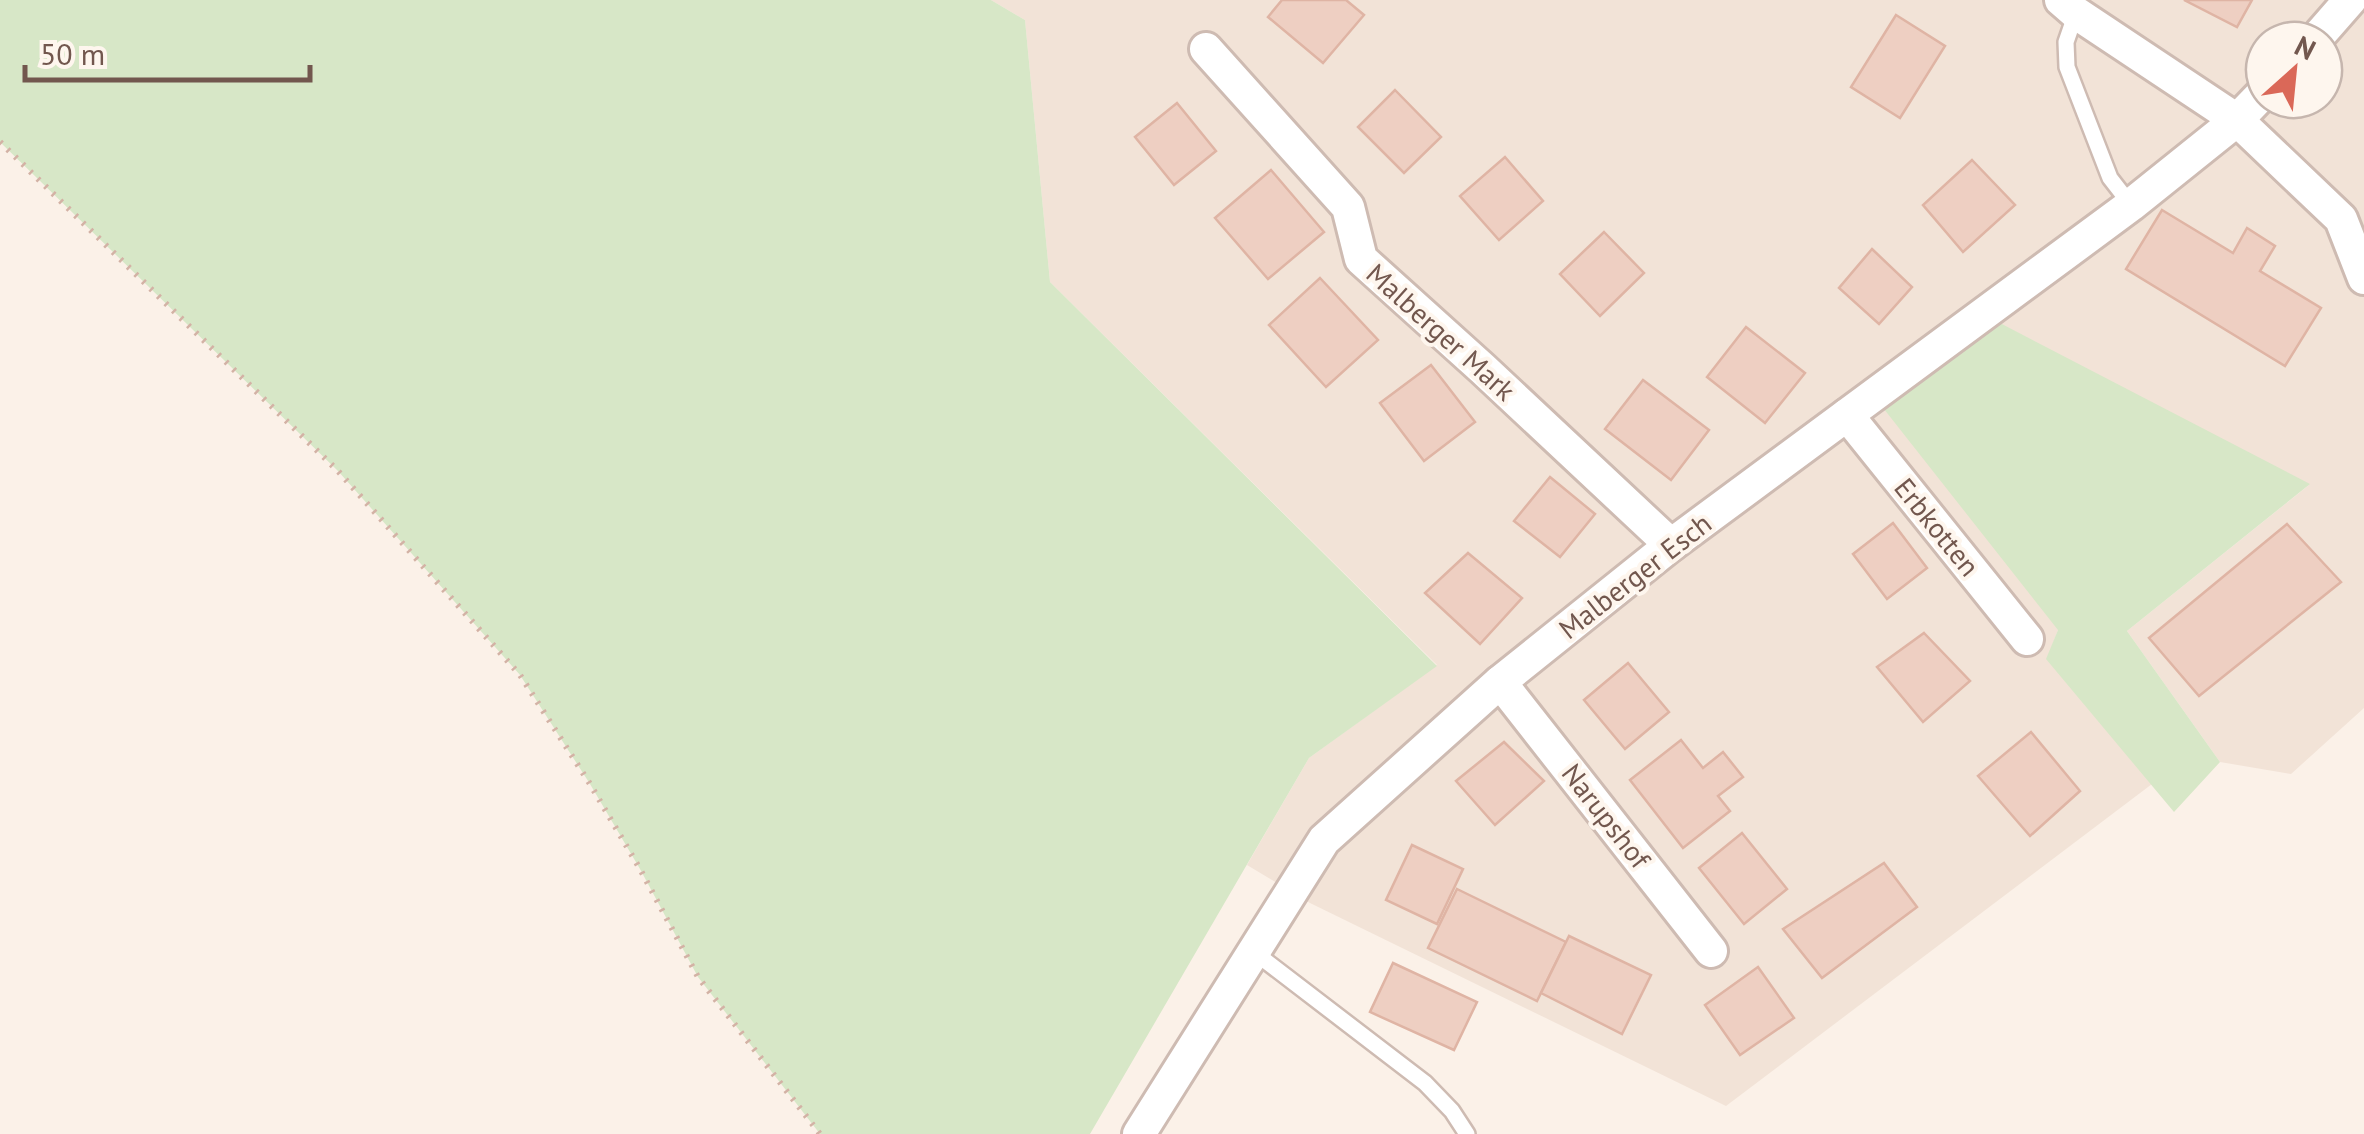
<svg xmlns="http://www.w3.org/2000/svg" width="2364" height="1134" viewBox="0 0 2364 1134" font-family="'PT Sans',sans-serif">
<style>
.residential{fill:#f2e3d7;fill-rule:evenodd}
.green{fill:#d7e7c7}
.building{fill:#eecfc2;stroke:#dfb4a4;stroke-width:2.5}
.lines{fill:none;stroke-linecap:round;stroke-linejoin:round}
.service-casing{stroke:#cebbb2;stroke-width:20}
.minor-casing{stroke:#cebbb2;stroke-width:38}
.path{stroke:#d3b2a5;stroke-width:6;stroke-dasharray:2.5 8;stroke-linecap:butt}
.service{stroke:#fff;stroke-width:15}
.minor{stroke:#fff;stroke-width:32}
.labels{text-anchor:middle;stroke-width:8;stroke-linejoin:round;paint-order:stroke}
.street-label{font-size:28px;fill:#72574e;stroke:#fef6ee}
</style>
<rect width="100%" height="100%" fill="#fbf1e8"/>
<path class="residential" d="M991 0H2364V708L2291 774 2220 762 2127 631 2309 485 2058 630 2047 659 2152 784 1726 1106 1310 903 1247 865 1309 758 1437 665 1050 282 1025 20ZM2264 40H2324V100H2264Z"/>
<g class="green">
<path d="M0 0H991L1025 20 1050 282 1437 666 1309 758 1090 1134H820L698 977 640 869 590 784 520 675 338 471 0 142Z"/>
<path d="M1998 322 2310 484 2127 631 2220 762 2174 812 2046 659 2058 630 1880 404Z"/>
</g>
<g class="building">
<path d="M1282 0H1346L1364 15 1323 63 1268 17Z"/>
<path d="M2184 0H2252L2237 27Z"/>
<path d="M1896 15 1945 46 1900 118 1851 87Z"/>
<path d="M1395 90 1441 137 1404 173 1358 127Z"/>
<path d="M1177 103 1216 151 1174 185 1135 137Z"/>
<path d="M1505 157 1543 201 1499 240 1460 196Z"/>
<path d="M1972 160 2015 205 1963 252 1923 205Z"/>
<path d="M1271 170 1324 232 1268 279 1215 218Z"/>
<path d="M2162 210 2233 253 2247 228 2275 246 2260 271 2321 308 2285 366 2126 269Z"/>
<path d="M1604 232 1644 273 1600 316 1560 274Z"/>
<path d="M1872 249 1912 287 1879 324 1839 288Z"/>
<path d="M1320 278 1378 340 1326 387 1269 325Z"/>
<path d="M1746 327 1805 373 1765 423 1707 377Z"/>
<path d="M1431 365 1475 422 1424 461 1380 403Z"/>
<path d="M1643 380 1709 430 1671 480 1605 429Z"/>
<path d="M1550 477 1595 514 1560 557 1514 521Z"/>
<path d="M1893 523 1927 568 1887 599 1853 554Z"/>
<path d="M2287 524 2341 582 2199 696 2149 638Z"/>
<path d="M1468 553 1522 598 1480 644 1425 593Z"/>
<path d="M1924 633 1970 681 1923 722 1877 667Z"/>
<path d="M1628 663 1669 712 1625 749 1584 700Z"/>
<path d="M2031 732 2080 791 2030 836 1978 776Z"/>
<path d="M1681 740 1703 768 1723 752 1743 777 1718 796 1730 811 1683 848 1630 780Z"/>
<path d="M1504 742 1544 781 1495 825 1456 781Z"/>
<path d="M1742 833 1787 889 1744 924 1699 868Z"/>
<path d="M1412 845 1463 869 1437 924 1386 900Z"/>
<path d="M1884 863 1917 907 1822 978 1783 929Z"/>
<path d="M1457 889 1566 942 1537 1001 1428 948Z"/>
<path d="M1569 936 1651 975 1622 1034 1541 993Z"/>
<path d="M1393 963 1477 1002 1454 1050 1370 1012Z"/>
<path d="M1758 967 1794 1018 1740 1055 1705 1005Z"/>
</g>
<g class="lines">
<g class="service-casing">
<g id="service">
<path d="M2076 13 2066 42 2067 67 2110 178 2131 205"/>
<path d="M1254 952 1425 1083 1452 1111 1467 1134"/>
</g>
</g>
<g class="minor-casing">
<g id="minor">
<path d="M2061 0 2076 13 2237 120 2341 219 2364 278"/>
<path d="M2315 40 2350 0"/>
<path d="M1206 49 1348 207 1361 259 1483 369 1671 545"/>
<path d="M1847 415 2027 639"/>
<path d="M1500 682 1711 951"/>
<path d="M1139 1134 1324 840 1500 682 1671 545 2131 205 2237 120 2264 92"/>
</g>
</g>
<path class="path" d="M0 142 338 471 520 675 590 784 640 869 698 977 820 1134"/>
<use href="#service" class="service"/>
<use href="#minor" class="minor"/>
</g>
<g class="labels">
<g class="street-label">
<text transform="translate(1441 332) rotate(42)" y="10">Malberger Mark</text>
<text transform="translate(1937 527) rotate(51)" y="10">Erbkotten</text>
<text transform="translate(1635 576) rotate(-38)" y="10">Malberger Esch</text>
<text transform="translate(1606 816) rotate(52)" y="10">Narupshof</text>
</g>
</g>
<g transform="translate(2294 70) rotate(27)"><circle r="48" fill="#fef6ee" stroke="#c6b6ae" stroke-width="2.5"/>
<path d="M0-8L18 38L0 25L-18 38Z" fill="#da6858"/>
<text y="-15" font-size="28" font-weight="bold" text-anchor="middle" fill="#72574e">N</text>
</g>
<path d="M25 65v15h285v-15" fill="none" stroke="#72574e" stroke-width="5"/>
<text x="40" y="65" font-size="30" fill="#72574e" stroke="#fef6ee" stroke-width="8" paint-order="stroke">50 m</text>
</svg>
